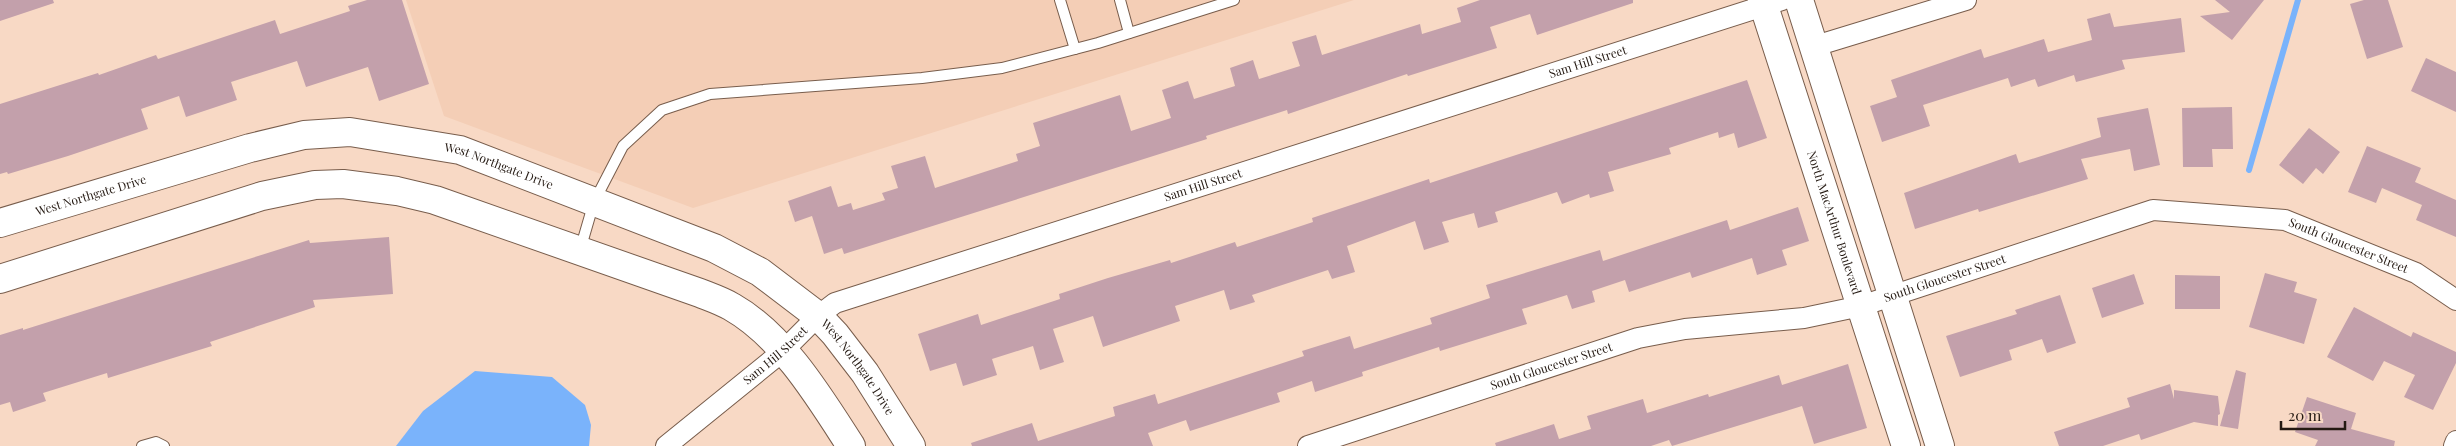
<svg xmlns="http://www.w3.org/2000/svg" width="2456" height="446" viewBox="0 0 2456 446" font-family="'Playfair Display',serif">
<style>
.built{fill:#f4ceb6}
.water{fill:#7ab3fb}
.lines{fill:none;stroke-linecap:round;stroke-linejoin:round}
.stream{stroke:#7ab3fb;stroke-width:6}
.building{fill:#c3a0ab}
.service-casing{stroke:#785d4c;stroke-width:12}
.minor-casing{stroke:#785d4c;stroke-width:22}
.secondary-casing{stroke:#785d4c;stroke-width:30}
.service{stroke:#fff;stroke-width:10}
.minor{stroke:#fff;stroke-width:20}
.secondary{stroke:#fff;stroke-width:28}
.labels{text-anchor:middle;stroke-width:4.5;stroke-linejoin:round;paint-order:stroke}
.street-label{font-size:12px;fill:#241912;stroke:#f8d9c5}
</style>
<rect width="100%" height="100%" fill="#f8d9c5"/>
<path class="built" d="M406 0H1354L693 208 444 116Z"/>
<path class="water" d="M475 371 552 377 585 405 591 425 589 446H396L423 411Z"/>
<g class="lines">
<path class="stream" d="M2249 170 2298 0"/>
</g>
<g class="building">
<path d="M0 0H53L54 3 0 21Z"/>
<path d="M367 0H402L429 84 379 101 368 67 306 87 297 61 231 82 237 100 186 117 179 96 141 109 148 129 68 156 8 174 7 172 0 174V104L98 73 99 75 156 55 158 59 275 20 280 34 350 11 348 6Z"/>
<path d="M1480 0H1633V3L1537 35 1530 14 1490 27 1497 48 1408 76 1407 74 1288 114 1287 110 1206 136 1207 139 844 254 842 248 824 254 812 216 795 222 788 201 831 186 838 207 851 203 853 210 885 200 882 193 898 188 891 166 925 156 935 188 1018 161 1016 154 1040 146 1033 123 1120 95 1131 131 1171 118 1162 90 1188 81 1194 99 1235 86 1230 68 1253 60 1259 79 1300 66 1292 42 1316 35 1322 55 1420 24 1422 34 1461 22 1457 8Z"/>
<path d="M2215 0H2264L2232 40 2200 16 2230 12Z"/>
<path d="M2364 0H2388L2403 47 2367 59 2350 4Z"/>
<path d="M2110 13 2114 27 2181 18 2185 52 2122 60 2125 69 2076 82 2074 75 2038 87 2035 79 2011 87 2008 78 1923 105 1930 126 1882 142 1870 106 1897 97 1891 80 1981 49 1984 58 2044 39 2048 52 2092 40 2087 19Z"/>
<path d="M2426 58 2456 72V112L2411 91Z"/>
<path d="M1747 80 1767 138 1738 148 1734 133 1719 138 1718 132 1669 148 1671 154 1608 172 1614 191 1590 198 1589 194 1562 204 1557 192 1495 212 1498 222 1478 228 1474 213 1442 222 1449 242 1424 250 1415 221 1347 246 1355 272 1332 279 1328 270 1252 295 1255 302 1230 310 1224 290 1175 306 1180 321 1103 347 1093 316 1053 329 1064 362 1040 370 1033 346 992 359 997 375 963 386 956 363 930 371 918 334 978 314 981 325 1060 299 1059 294 1108 278 1170 260 1171 263 1235 242 1237 247 1313 222 1312 218 1429 179 1430 183Z"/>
<path d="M2232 107 2233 149H2212L2213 167H2183L2182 108Z"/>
<path d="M2148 108 2160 165 2134 171 2130 149 2081 159 2088 179 1979 212 1978 209 1915 229 1904 193 2016 154 2019 163 2101 137 2097 118Z"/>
<path d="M2309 128 2340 152 2323 174 2316 168 2303 184 2279 165Z"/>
<path d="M2367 146 2421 168 2415 182 2456 200V237L2416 220 2422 205 2382 188 2376 203 2348 192Z"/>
<path d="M1798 207 1809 241 1782 250 1787 265 1757 275 1752 258 1692 278 1690 272 1629 292 1625 280 1592 291 1595 302 1572 309 1567 295 1522 309 1527 324 1440 351 1439 347 1362 372 1363 376 1315 392 1312 381 1277 393 1280 402 1190 431 1186 420 1148 433 1153 446H972L971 443 1032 423 1038 441 1115 416 1113 407 1155 394 1158 404 1304 356 1302 351 1350 336 1354 349 1432 324 1430 318 1490 298 1486 285 1600 250 1603 261 1727 220 1730 230Z"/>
<path d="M389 237 393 294 313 300 315 307 210 342 212 346 108 378 107 373 43 393 46 401 13 412 10 402 0 405V335L23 328V330L309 240 310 243Z"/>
<path d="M2265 273 2297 282 2294 292 2317 299 2304 344 2249 327Z"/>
<path d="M2134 274 2144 304 2102 318 2092 288Z"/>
<path d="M2175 275 2220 276V309H2175Z"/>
<path d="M2060 295 2076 343 2047 353 2042 339 2009 350 2012 360 1960 377 1946 336 2017 314 2015 310Z"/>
<path d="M2354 307 2411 337 2413 332 2456 352V363L2433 410 2404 397 2415 375 2384 361 2373 381 2327 357Z"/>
<path d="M1848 364 1867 428 1814 444 1802 406 1672 446 1669 440 1651 446H1496L1495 443 1554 424 1559 439 1591 429 1587 416 1643 399 1647 413 1708 394 1709 397 1779 375 1782 385Z"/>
<path d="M2236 370 2246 373 2238 429 2220 426Z"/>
<path d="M2170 384 2174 399V390L2218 396 2220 414 2218 415V426L2194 422 2141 440 2139 434 2103 446H2059L2054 432 2130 407 2127 398Z"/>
<path d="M2307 397 2356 413 2351 429 2395 441 2394 446H2315L2318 440 2295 432Z"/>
</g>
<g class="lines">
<g class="service-casing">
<g id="service">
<path d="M1060 0 1075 49"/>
<path d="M1120 0 1129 33"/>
<path d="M580 250 594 202 623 146 662 110 710 94 922 78 1002 68 1098 43 1234 0"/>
<path d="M142 446 156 442 164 446"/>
</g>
</g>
<g class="minor-casing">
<g id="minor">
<path d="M1812 47 1966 0"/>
<path id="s1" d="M666 446 782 352 818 316 835 303 1782 0"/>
<path id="s2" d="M1308 446 1638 338 1685 329 1804 318 1861 306 2153 210 2285 220 2416 273 2456 300"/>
<path d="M2454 446 2456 441"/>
</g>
</g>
<g class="secondary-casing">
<g id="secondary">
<path id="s3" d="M1762 0 1906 446"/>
<path d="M1799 0 1940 446"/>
<path id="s4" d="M0 223 250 148 304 135 350 132 460 150 714 248 760 272 818 316 835 334 865 373 911 446"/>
<path d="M0 279 262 196 315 185 343 184 397 191 435 200 700 293C710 297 722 301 732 307 783 336 820 398 851 446"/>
</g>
</g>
<use href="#service" class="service"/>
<use href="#minor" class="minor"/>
<use href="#secondary" class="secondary"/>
</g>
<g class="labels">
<g class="street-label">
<text dy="4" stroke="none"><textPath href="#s1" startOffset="1012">Sam Hill Street</textPath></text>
<text dy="4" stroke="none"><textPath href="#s4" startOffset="516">West Northgate Drive</textPath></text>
<text dy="4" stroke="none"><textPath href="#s1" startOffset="608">Sam Hill Street</textPath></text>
<text dy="4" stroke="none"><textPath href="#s4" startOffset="95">West Northgate Drive</textPath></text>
<text dy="4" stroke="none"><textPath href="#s3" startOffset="234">North MacArthur Boulevard</textPath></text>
<text dy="4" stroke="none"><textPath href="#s2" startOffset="1081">South Gloucester Street</textPath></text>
<text dy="4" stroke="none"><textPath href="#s2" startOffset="661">South Gloucester Street</textPath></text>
<text dy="4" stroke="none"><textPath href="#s1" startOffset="142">Sam Hill Street</textPath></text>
<text dy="4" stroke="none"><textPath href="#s2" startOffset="256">South Gloucester Street</textPath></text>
<text dy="4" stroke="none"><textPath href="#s4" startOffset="936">West Northgate Drive</textPath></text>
</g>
</g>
<path d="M2281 421v8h64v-8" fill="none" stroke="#241912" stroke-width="2.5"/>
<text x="2288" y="421" font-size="15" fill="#241912" stroke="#f8d9c5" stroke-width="4" paint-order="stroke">20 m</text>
</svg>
